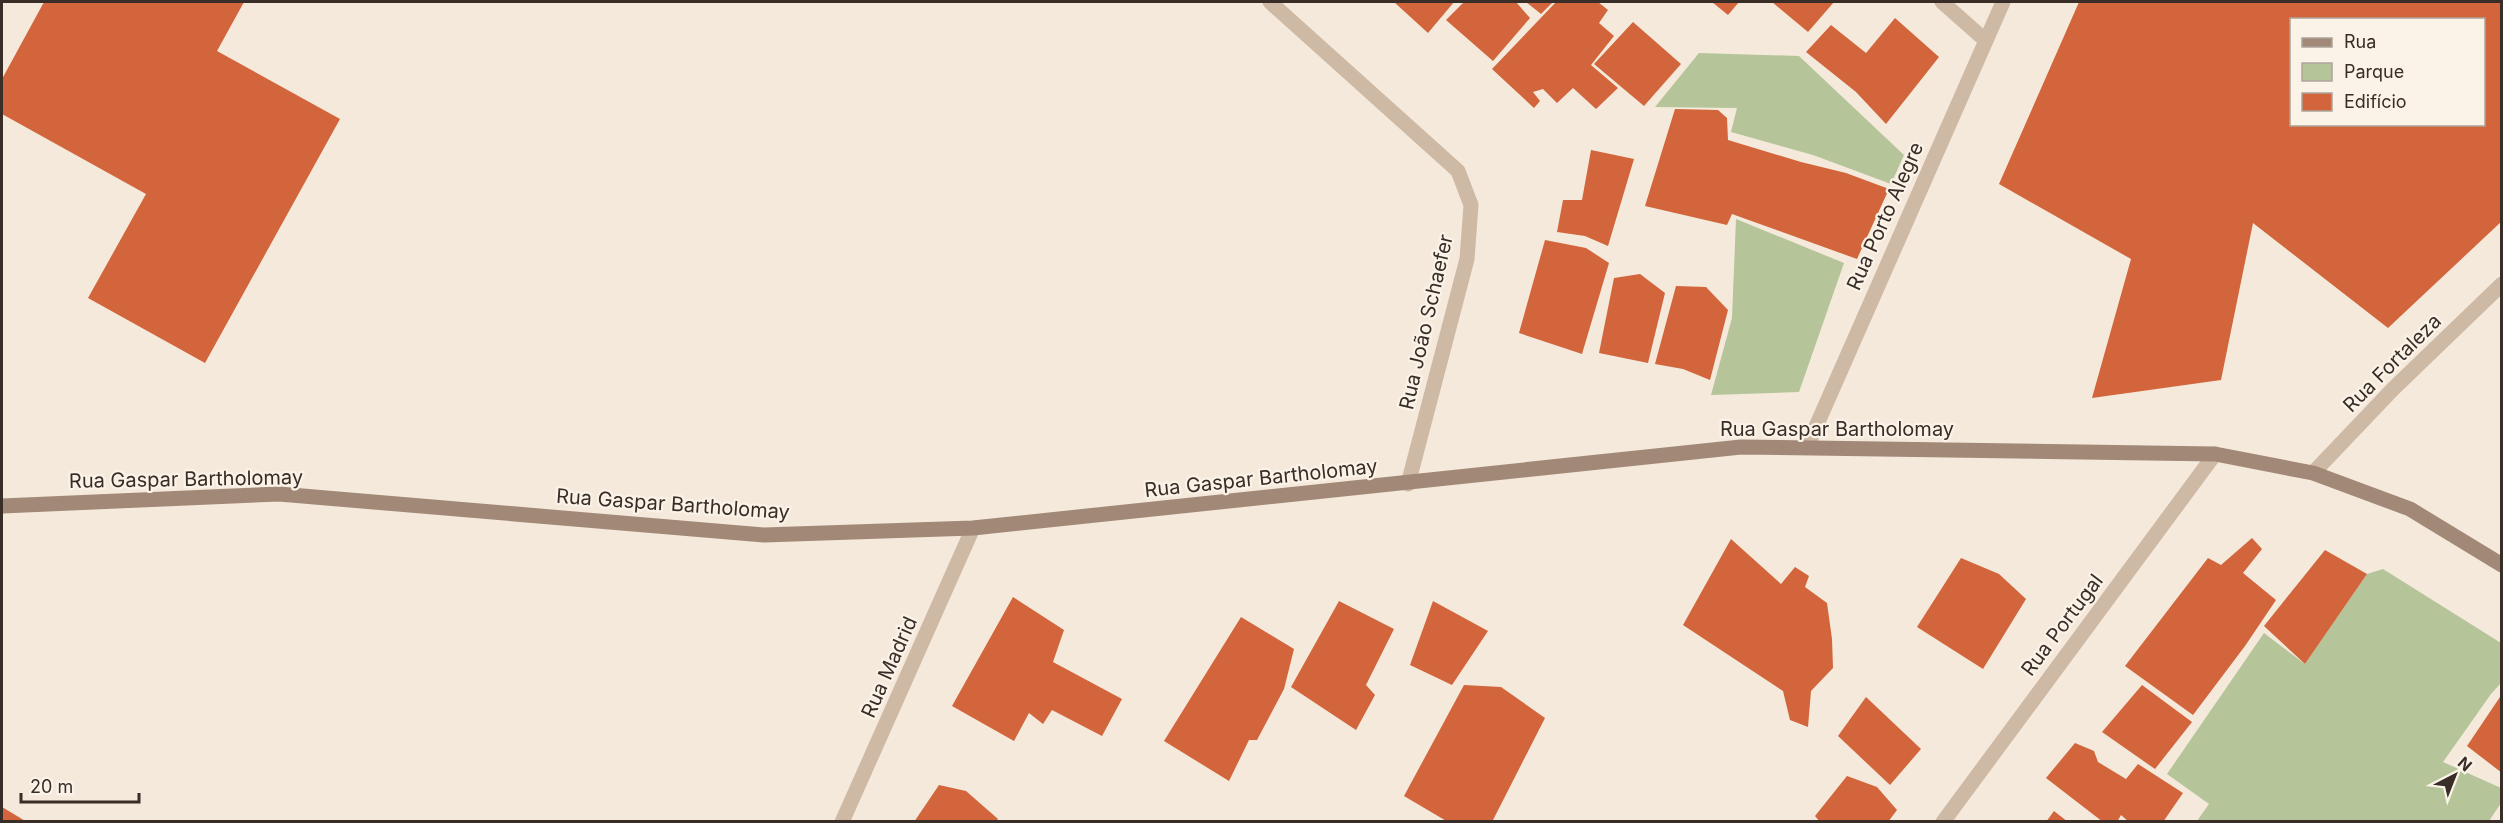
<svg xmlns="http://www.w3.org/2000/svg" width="2503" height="823" viewBox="0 0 2503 823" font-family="Inter,sans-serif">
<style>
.green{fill:#b5c599}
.building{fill:#d2653b;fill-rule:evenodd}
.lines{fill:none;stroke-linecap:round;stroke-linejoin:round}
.minor{stroke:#ceb9a5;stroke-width:15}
.secondary{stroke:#a28876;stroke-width:15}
.labels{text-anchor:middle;stroke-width:4.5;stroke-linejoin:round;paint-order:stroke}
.street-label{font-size:20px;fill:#392d27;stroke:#fbf3e8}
</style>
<rect width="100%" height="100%" fill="#f4e9db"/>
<g class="green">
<path d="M1699 53 1799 56 1904 155 1891 184 1813 155 1731 132 1737 108 1655 107Z"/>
<path d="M1736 219 1844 263 1799 392 1711 395 1732 318Z"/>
<path d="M2383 569 2501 643V683L2491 694 2443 762 2501 788V803L2489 821H2197L2209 804 2167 774 2264 633 2305 664 2367 574Z"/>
</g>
<g class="building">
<path d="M44 2H244L217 51 340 119 205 363 88 298 146 194 2 114V79Z"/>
<path d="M1394 2H1454L1428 33Z"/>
<path d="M1464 2H1516L1530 18 1493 61 1446 20Z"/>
<path d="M1526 2H1553L1541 14Z"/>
<path d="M1556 2H1598L1608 10 1599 23 1614 36 1591 65 1618 88 1596 109 1573 88 1557 103 1543 89 1533 92 1540 101 1534 108 1492 69Z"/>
<path d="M1712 2H1739L1728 15Z"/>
<path d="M1772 2H1834L1808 32Z"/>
<path d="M2079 2H2502V221L2388 328 2253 223 2221 380 2092 398 2131 259 1999 184ZM2292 20H2484V124H2292Z"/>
<path d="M1895 18 1939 57 1886 124 1856 92 1806 52 1831 25 1866 53Z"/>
<path d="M1633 22 1681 64 1644 106 1594 64Z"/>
<path d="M1675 109 1718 110 1727 118 1728 140 1801 162 1846 173 1889 189 1857 259 1732 214 1727 225 1645 206Z"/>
<path d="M1591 150 1634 159 1608 246 1585 236 1557 232 1563 200H1582Z"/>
<path d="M1545 240 1586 248 1609 263 1582 354 1519 333Z"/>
<path d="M1640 274 1665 293 1648 363 1599 353 1614 278Z"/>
<path d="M1676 286 1706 287 1728 310 1710 380 1683 369 1655 364Z"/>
<path d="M2252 538 2262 549 2243 573 2276 600 2245 646 2193 715 2125 666 2208 558 2221 565Z"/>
<path d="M1731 539 1781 584 1795 567 1809 576 1805 587 1827 603 1832 639 1833 668 1811 691 1808 727 1790 720 1783 691 1683 625Z"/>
<path d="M2325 550 2367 574 2305 664 2264 626Z"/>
<path d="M1961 558 1999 574 2026 599 1983 669 1917 627Z"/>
<path d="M1013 597 1064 630 1053 662 1122 699 1102 736 1052 710 1043 724 1029 713 1014 741 952 706Z"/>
<path d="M1339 601 1394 629 1366 685 1375 695 1356 730 1291 687Z"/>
<path d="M1433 601 1488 631 1452 685 1410 665Z"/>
<path d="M1241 617 1294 649 1284 689 1257 740H1249L1229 781 1164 741Z"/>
<path d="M1464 685 1501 687 1545 718 1492 822H1448L1404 796Z"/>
<path d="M2142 685 2192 722 2155 769 2102 732Z"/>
<path d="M2502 694V773L2467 746Z"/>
<path d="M1866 697 1921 749 1890 785 1838 736Z"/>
<path d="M2075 743 2094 751 2098 762 2126 779 2138 764 2183 793 2163 822H2129L2121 815 2117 822H2103L2046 778Z"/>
<path d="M1847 776 1877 787 1897 810 1888 822H1820L1815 816Z"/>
<path d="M939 785 966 791 998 819 996 822H914Z"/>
<path d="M2 807 27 822H2Z"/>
<path d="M2054 811 2068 822H2046Z"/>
</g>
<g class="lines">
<g class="minor">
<path d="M1270 2 1458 171 1471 205 1467 259 1408 484"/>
<path d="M1942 2 1985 40"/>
<path d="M1807 447 2003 2"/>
<path d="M2313 473 2393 389 2502 284"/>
<path d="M842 822 973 528"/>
<path d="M1943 822 2215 454"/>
</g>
<path class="secondary" d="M2 506 279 494 764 535 973 528 1741 447 2215 454 2313 473 2410 509 2502 565"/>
</g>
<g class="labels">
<g class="street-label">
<text transform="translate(1885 216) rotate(-66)" y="7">Rua Porto Alegre</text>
<text transform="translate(1426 322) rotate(-77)" y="7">Rua João Schaefer</text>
<text transform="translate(2392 363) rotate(-45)" y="7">Rua Fortaleza</text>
<text x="1837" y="436">Rua Gaspar Bartholomay</text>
<text transform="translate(1261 478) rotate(-6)" y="7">Rua Gaspar Bartholomay</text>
<text transform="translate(186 479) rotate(-1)" y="7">Rua Gaspar Bartholomay</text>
<text transform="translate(673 504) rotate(4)" y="7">Rua Gaspar Bartholomay</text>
<text transform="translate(2062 625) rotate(-53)" y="7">Rua Portugal</text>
<text transform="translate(889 667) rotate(-66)" y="7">Rua Madrid</text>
</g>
</g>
<rect width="2503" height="823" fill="none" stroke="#392d27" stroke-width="6"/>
<rect x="2290" y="18" width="195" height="108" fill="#fbf3e8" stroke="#ada49b" stroke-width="1.5"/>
<rect x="2302" y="38" width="30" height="9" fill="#a28876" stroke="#ada49b" stroke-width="1.5"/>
<text x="2344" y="48" font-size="18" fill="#392d27">Rua</text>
<rect x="2302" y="63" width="30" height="18" fill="#b5c599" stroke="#ada49b" stroke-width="1.5"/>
<text x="2344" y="78" font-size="18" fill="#392d27">Parque</text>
<rect x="2302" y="93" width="30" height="18" fill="#d2653b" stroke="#ada49b" stroke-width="1.5"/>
<text x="2344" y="108" font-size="18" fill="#392d27">Edifício</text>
<g transform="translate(2455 775) rotate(42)" stroke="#fbf3e8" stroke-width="4.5" paint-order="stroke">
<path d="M0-4.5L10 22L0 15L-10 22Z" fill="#392d27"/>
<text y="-9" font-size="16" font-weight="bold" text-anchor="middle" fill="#392d27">N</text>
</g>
<path d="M21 793v9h118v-9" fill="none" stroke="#392d27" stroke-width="3"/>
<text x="30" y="793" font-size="18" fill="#392d27" stroke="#fbf3e8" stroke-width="4.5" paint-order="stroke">20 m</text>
</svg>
